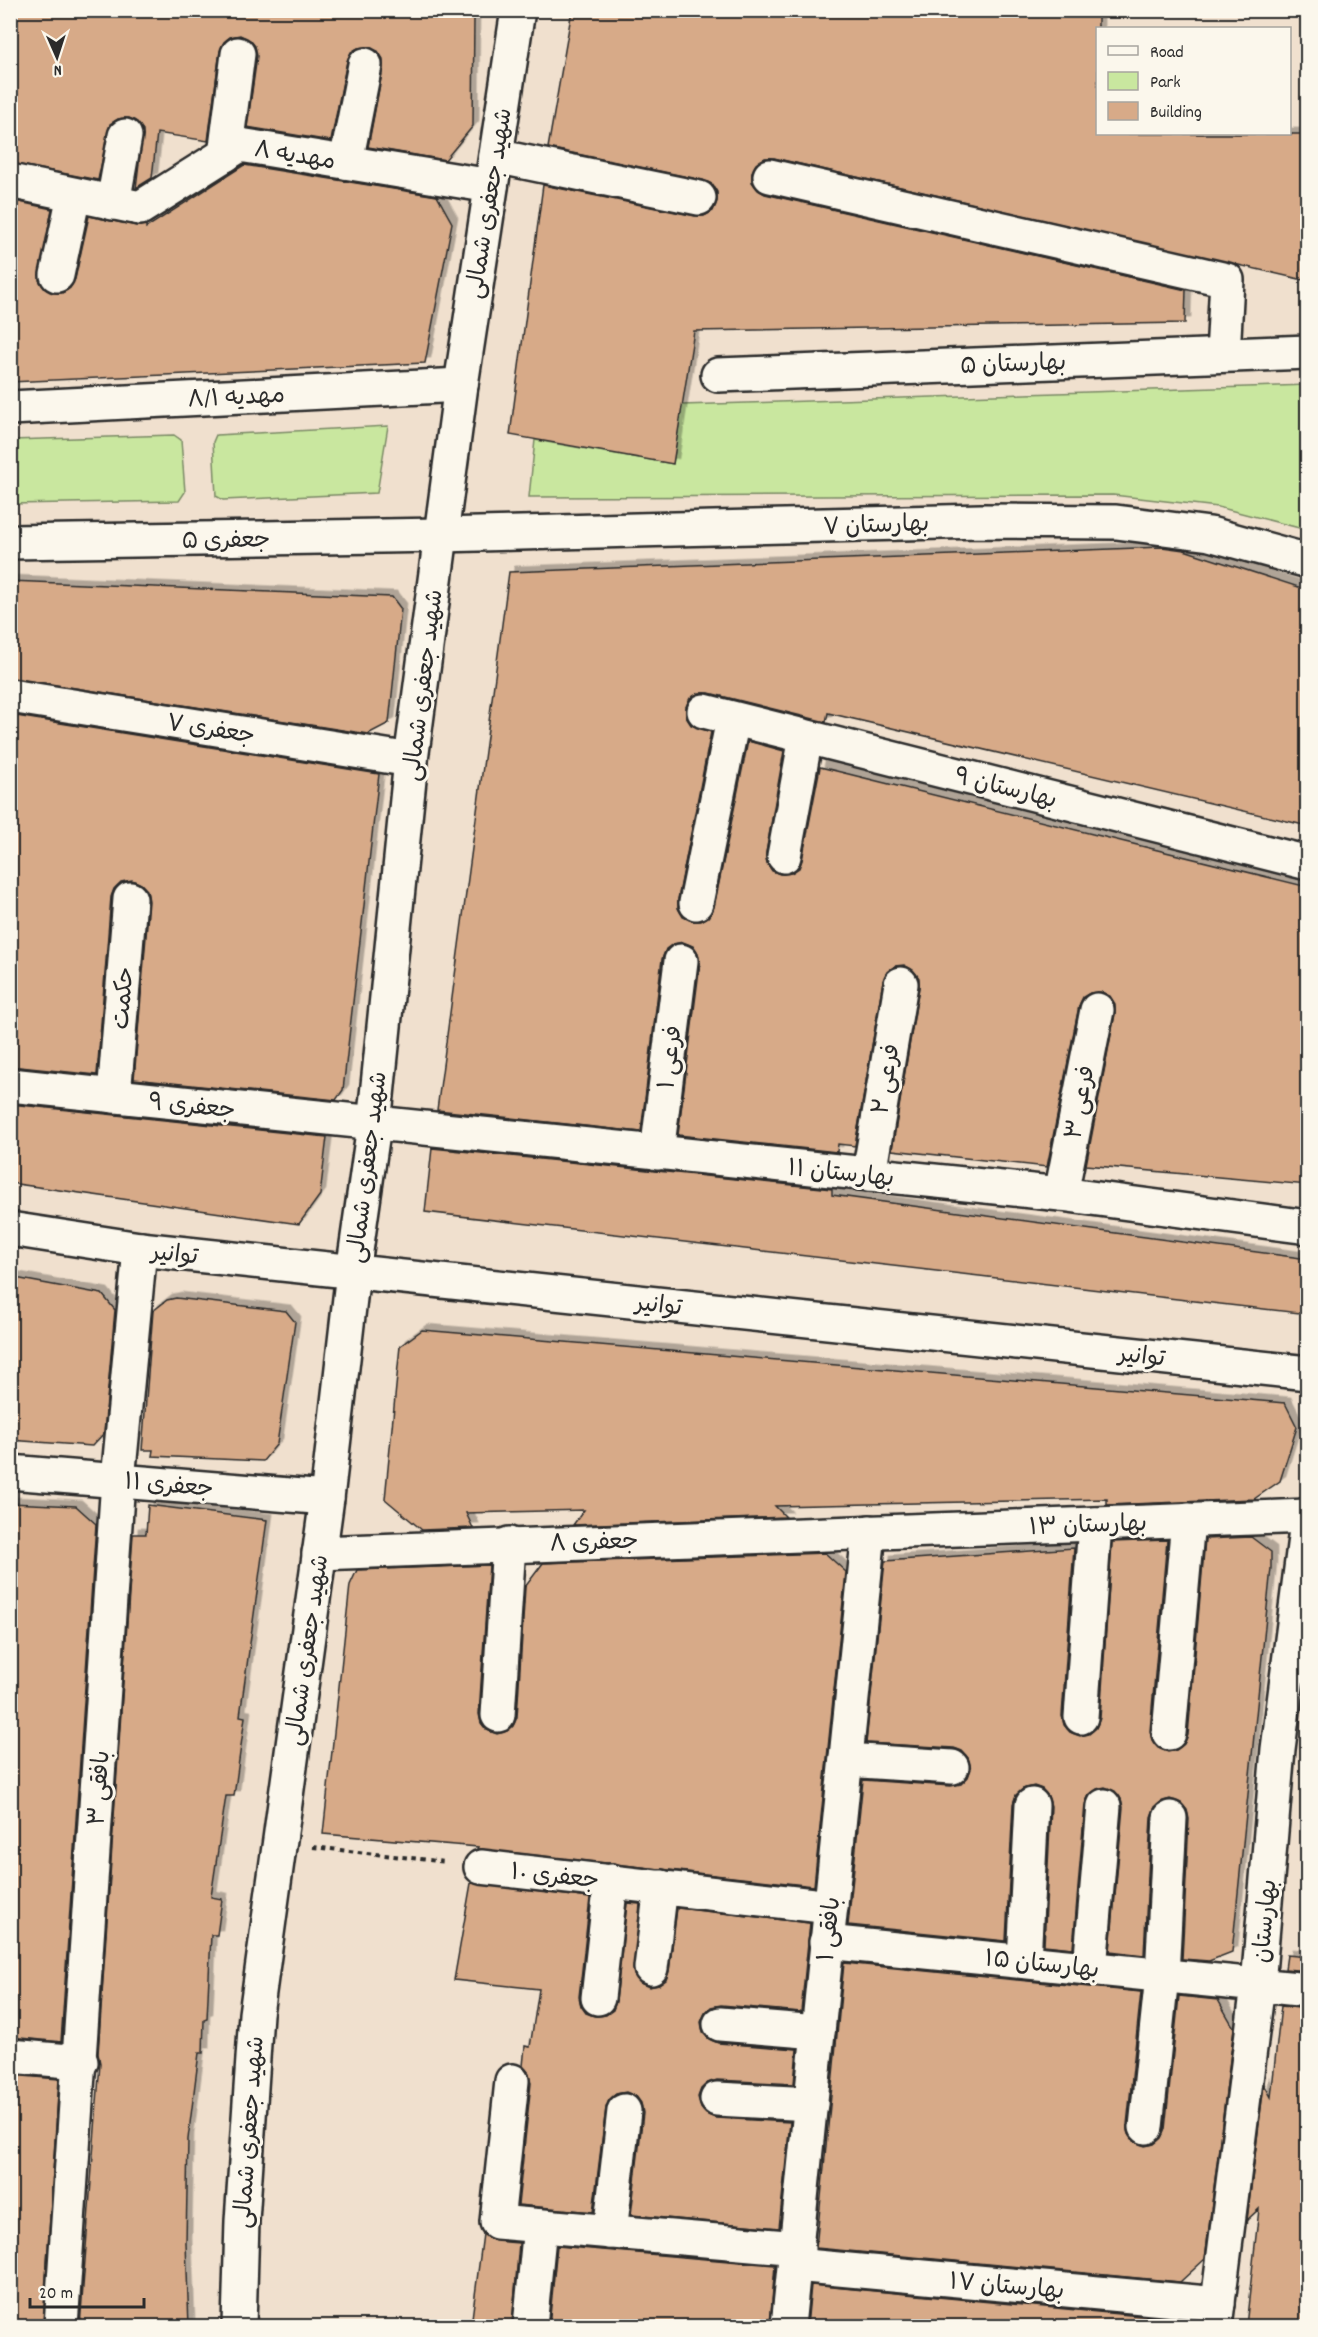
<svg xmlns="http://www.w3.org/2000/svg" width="1318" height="2337" viewBox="0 0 1318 2337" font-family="Dekko,'Playpen Sans Arabic',sans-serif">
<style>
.green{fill:#c9e79f;stroke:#7a8965;stroke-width:1.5}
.building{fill:#d7aa88;stroke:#2b2b2b;stroke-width:1.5;filter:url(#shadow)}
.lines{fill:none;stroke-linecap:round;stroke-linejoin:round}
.minor-casing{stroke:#2b2b2b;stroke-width:38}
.path{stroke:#2b2b2b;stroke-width:4;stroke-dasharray:4.5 4.5;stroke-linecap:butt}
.minor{stroke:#fbf7ec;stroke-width:33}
.labels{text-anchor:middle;stroke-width:6;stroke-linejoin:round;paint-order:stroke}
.street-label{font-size:24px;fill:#2b2b2b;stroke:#fbf7ec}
</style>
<defs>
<filter id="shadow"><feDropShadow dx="5.5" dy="-5.5" stdDeviation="0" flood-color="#0004"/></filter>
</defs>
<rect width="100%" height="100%" fill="#f0e0ce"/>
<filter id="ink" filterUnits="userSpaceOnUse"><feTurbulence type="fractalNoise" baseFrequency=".0167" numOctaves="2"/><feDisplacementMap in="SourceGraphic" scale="12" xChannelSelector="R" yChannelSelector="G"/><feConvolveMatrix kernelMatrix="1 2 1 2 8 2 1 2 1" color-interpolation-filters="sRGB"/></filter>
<g filter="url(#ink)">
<g class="green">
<path d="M1307 385V530L1218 507 1113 495 529 497 535 440 673 464 682 405Z"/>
<path d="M388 426 377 493 223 500 216 496 213 442 216 435Z"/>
<path d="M174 435 181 440 185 492 179 501 11 504V440Z"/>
</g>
<g class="building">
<path d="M10 10H440L474 18 473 126 445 160 368 147 383 68V59L378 51 368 47 358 48 351 52 347 61 331 141 247 127 257 56 255 46 250 40 240 35 230 37 224 42 220 51 208 141 157 133 152 178 136 188 143 130 137 122 129 118 118 119 110 124 98 180 10 163Z"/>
<path d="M572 10H1098V134H1308V281L774 158H765L756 164 752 172V182L758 190 765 194 1186 290 1185 323 694 331 673 464 510 435 543 185 695 216H704L713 211 717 201V192L712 184 703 180 548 148Z"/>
<path d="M244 165 437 196 452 223 425 363 10 382V200L52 209 39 280 45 289 53 293H62L70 288 75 279 89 216 136 226 146 225V228Z"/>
<path d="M1162 547 1184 550 1308 590V826L828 713 826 722 709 693H699L690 698 686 707V717L691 725 711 732 678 899V908L683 917 693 921H701L710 916 714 907 748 741 784 751 766 853 767 863 772 871 780 874 791 873 799 868 802 860 820 767 1308 887V1185L1086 1165 1115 1014V1004L1110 996 1100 992 1090 993 1083 997 1079 1006 1047 1167 892 1150 919 987V978L913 970 904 965 895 966 887 972 883 981 855 1146 838 1144 837 1152 678 1135 700 963 698 954 693 946 683 942 673 944 666 949 662 959 641 1132 437 1110 509 572Z"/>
<path d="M10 581 392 597 401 609 389 723 368 734 10 678Z"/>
<path d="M10 715 379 774 343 1090 336 1100 134 1079 149 901 147 890 141 884 132 880 121 882 114 889 111 897 97 1075 10 1066Z"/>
<path d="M10 1104 327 1137 320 1195 299 1224 10 1183Z"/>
<path d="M432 1148 832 1189V1195L1308 1259V1314L425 1212Z"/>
<path d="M10 1277 102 1294 115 1310 104 1433 92 1446 10 1440Z"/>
<path d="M176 1298 286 1311 295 1322 277 1444 263 1461 152 1456 153 1450H142L153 1311 167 1300Z"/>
<path d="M422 1330 1285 1403 1297 1427 1280 1481 1254 1499 1107 1505V1499L775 1506 786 1517 573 1525 584 1510 466 1513 473 1528 422 1530 385 1499 400 1346Z"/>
<path d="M10 1503 76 1506 96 1524 61 2042 10 2037Z"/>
<path d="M148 1505 267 1520 240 1716 245 1717 234 1796H226L211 1897 222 1899 217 1935H211L207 2019 204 2020 203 2053H199L188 2139 186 2243 189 2326H80L100 2063 98 2054 133 1534H146Z"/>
<path d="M1251 1537 1271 1552V1568L1232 1952 1209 1961 1182 1959 1189 1819 1187 1810 1181 1803 1170 1799 1161 1802 1155 1807 1151 1817 1144 1955 1110 1951 1123 1807 1121 1799 1115 1791 1105 1787 1097 1789 1089 1795 1085 1804 1073 1948 1044 1945 1051 1806 1048 1796 1042 1789 1034 1786 1023 1789 1016 1795 1013 1804 1006 1941 848 1925 863 1780 951 1786 961 1784 968 1777 971 1769 968 1758 962 1751 954 1748 866 1743 885 1561 1074 1548 1062 1716 1064 1725 1070 1732 1080 1736 1089 1734 1096 1728 1100 1718 1112 1542 1167 1540 1150 1731 1152 1740 1158 1748 1168 1752 1176 1750 1184 1744 1188 1735 1205 1539Z"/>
<path d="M825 1553 846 1572 814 1886 477 1849 478 1847 323 1834 350 1585 357 1570 489 1565 479 1714 481 1723 487 1730 497 1734 507 1731 513 1726 517 1717 525 1587 543 1563Z"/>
<path d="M471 1883 590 1898 579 1997 581 2006 586 2013 595 2016 606 2015 613 2010 616 2001 627 1903 640 1904 634 1975 640 1983 649 1987 659 1985 666 1980 669 1971 677 1908 810 1923 801 2012 721 2005 711 2007 705 2013 701 2022 703 2033 709 2039 718 2043 797 2049 794 2084 717 2080 708 2083 701 2089 698 2097 701 2108 706 2114 715 2118 790 2122 779 2228 631 2215 643 2113 641 2103 636 2096 626 2092 616 2094 609 2100 606 2108 593 2212 518 2205 531 2083 529 2073 523 2066 525 2046 530 2047 539 1989 454 1980Z"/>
<path d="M1287 1955 1308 1957V1971L1285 1969Z"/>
<path d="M844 1963 1141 1992 1127 2125 1129 2134 1135 2142 1145 2146 1154 2144 1161 2138 1165 2129 1179 1996 1218 2000 1234 2028 1205 2259 1180 2282 816 2248Z"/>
<path d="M1281 2006 1308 2009V2326H1246L1259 2209 1247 2220 1264 2084 1271 2097Z"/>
<path d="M10 2075 59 2079 43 2326H10Z"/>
<path d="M483 2234 495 2241 519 2243 512 2326H471Z"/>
<path d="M557 2246 775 2265 770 2326H549Z"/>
<path d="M811 2285 1183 2320 1187 2326H807Z"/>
</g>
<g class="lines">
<g class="minor-casing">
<g id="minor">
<path d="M225 155 238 54"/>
<path d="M496 156 699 198"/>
<path d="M346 162 365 65"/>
<path d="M770 176 1227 280 1223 355"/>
<path d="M10 181 140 208 240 145 491 186"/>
<path d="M113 203 125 136"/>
<path d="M57 275 74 195"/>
<path d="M718 375 1308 352"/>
<path d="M10 408 461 385"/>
<path d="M10 542 441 535 981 521 1116 522 1210 534 1308 561"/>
<path d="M10 696 411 760"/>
<path d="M704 711 1308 863"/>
<path d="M784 856 806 737"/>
<path d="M696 903 733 719"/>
<path d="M10 1085 1061 1194 1308 1227"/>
<path d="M114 1096 130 899"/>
<path d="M657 1153 681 961"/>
<path d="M869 1174 901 984"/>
<path d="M1061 1194 1097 1010"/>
<path d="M10 1229 140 1249 1308 1373"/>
<path d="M10 1472 327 1498"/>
<path d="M319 1553 1307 1516"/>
<path d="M498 1715 509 1544"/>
<path d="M1081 1717 1095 1524"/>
<path d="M1169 1733 1188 1520"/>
<path d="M846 1760 952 1767"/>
<path d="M481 1867 831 1907"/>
<path d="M826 1942 1308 1990"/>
<path d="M1024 1961 1032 1805"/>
<path d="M651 1968 661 1887"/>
<path d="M1090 1968 1104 1806"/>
<path d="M598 1998 611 1881"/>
<path d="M720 2024 818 2032"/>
<path d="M10 2056 81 2062"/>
<path d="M512 2081 497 2222 798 2248"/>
<path d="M717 2099 811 2104"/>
<path d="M1146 2127 1162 1976 1170 1818"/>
<path d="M610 2232 624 2111"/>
<path d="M795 2265 1218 2304"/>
<path d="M61 2326 118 1480 140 1249"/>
<path d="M239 2326 242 2221 256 2014 327 1498 353 1272 374 1125 411 760 461 385 518 10"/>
<path d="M530 2326 540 2226"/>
<path d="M788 2326 869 1532"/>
<path d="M1215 2326 1258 1985 1278 1749 1308 1514"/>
</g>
</g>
<path class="path" d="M313 1847 446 1862"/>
<use href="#minor" class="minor"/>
</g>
</g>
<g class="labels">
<g class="street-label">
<text transform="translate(295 154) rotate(9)" y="8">مهدیه ۸</text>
<text transform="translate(488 203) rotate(-81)" y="8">شهید جعفری شمالی</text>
<text transform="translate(1013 363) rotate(-2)" y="8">بهارستان ۵</text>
<text transform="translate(236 396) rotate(-3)" y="8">مهدیه ۸/۱</text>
<text transform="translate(876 524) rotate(-2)" y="8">بهارستان ۷</text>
<text transform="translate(226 539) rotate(-1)" y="8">جعفری ۵</text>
<text transform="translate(422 685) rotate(-83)" y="8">شهید جعفری شمالی</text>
<text transform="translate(211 728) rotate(9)" y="8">جعفری ۷</text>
<text transform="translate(1006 787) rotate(14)" y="8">بهارستان ۹</text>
<text transform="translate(122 998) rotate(-85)" y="8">حکمت</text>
<text transform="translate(669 1057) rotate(-83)" y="8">فرعی ۱</text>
<text transform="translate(885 1079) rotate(-80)" y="8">فرعی ۲</text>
<text transform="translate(1079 1102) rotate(-79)" y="8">فرعی ۳</text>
<text transform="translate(192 1105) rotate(6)" y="8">جعفری ۹</text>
<text transform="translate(366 1167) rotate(-83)" y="8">شهید جعفری شمالی</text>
<text transform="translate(841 1172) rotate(6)" y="8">بهارستان ۱۱</text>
<text transform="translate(175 1253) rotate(6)" y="8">توانیر</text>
<text transform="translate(659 1304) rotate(6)" y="8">توانیر</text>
<text transform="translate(1142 1355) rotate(6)" y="8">توانیر</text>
<text transform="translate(169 1484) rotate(5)" y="8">جعفری ۱۱</text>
<text transform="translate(1088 1524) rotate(-2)" y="8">بهارستان ۱۳</text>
<text transform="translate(594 1541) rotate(-2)" y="8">جعفری ۸</text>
<text transform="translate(306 1650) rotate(-82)" y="8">شهید جعفری شمالی</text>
<text transform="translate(98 1788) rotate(-86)" y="8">بافقی ۳</text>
<text transform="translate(555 1875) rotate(6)" y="8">جعفری ۱۰</text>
<text transform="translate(1264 1921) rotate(-85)" y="8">بهارستان</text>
<text transform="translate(828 1929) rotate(-84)" y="8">بافقی ۱</text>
<text transform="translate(1042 1963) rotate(6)" y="8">بهارستان ۱۵</text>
<text transform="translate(248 2132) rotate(-86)" y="8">شهید جعفری شمالی</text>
<text transform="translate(1007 2285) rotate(5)" y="8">بهارستان ۱۷</text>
</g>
</g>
<rect width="1318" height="2337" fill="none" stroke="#fbf7ec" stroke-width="36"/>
<rect x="18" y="18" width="1282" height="2301" fill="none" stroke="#2b2b2b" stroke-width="2" filter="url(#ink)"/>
<rect x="1096" y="27" width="195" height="108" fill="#fbf7ec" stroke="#a8a59f" stroke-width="1.5"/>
<rect x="1108" y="46" width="30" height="9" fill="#fbf7ec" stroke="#a8a59f" stroke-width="1.5"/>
<text x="1150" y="57" font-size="18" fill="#2b2b2b">Road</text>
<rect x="1108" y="72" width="30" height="18" fill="#c9e79f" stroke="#a8a59f" stroke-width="1.5"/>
<text x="1150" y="87" font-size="18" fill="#2b2b2b">Park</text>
<rect x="1108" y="102" width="30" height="18" fill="#d7aa88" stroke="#a8a59f" stroke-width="1.5"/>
<text x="1150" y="117" font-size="18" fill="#2b2b2b">Building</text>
<g transform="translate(57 57) rotate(177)" stroke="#fbf7ec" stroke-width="4.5" paint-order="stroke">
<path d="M0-4.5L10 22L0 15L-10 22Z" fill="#2b2b2b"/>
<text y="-9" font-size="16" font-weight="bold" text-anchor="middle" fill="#2b2b2b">N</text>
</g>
<path d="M30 2298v9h114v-9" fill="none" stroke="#2b2b2b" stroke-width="3"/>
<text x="39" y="2298" font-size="18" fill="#2b2b2b" stroke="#fbf7ec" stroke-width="4.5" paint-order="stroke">20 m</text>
</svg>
